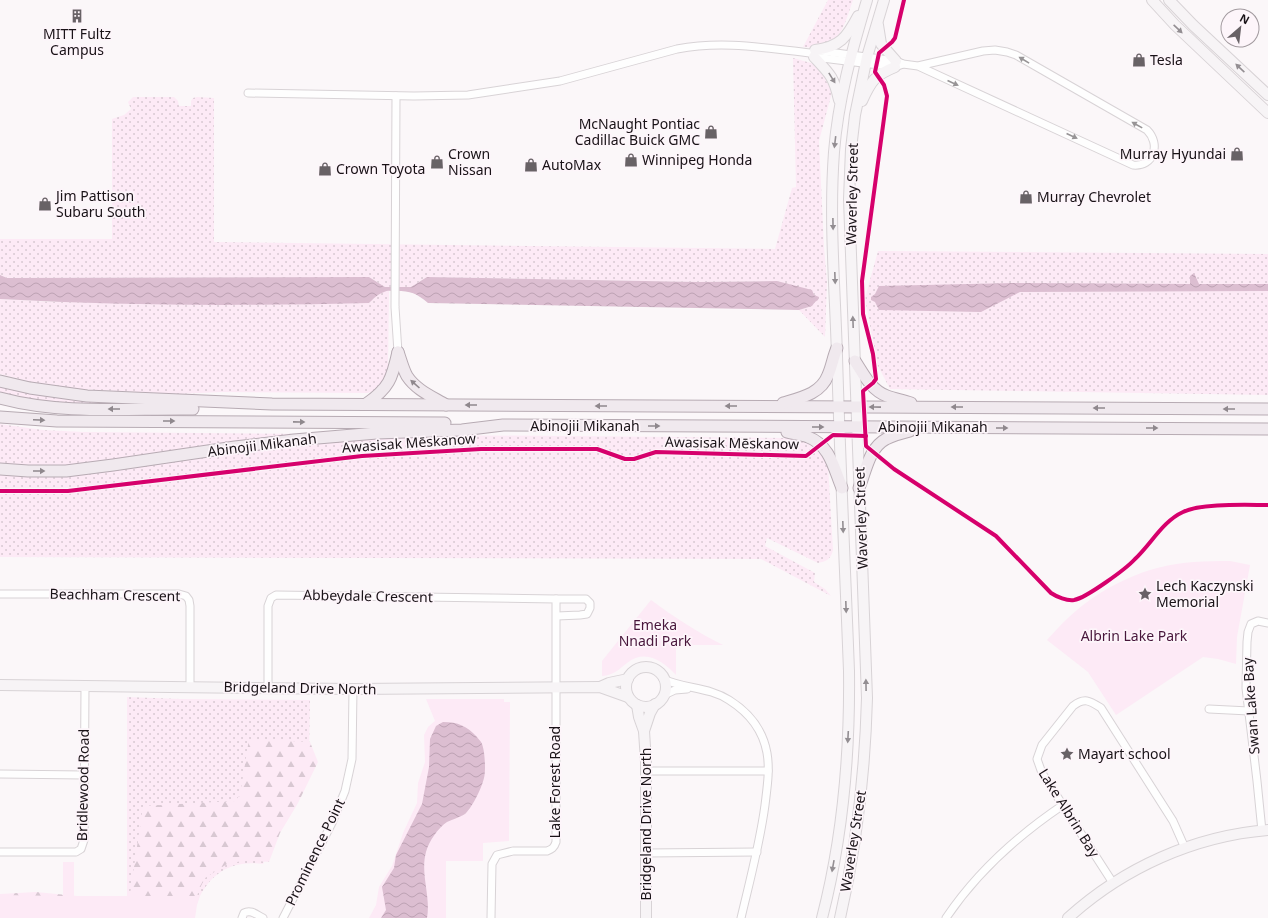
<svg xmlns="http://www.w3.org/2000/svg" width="1268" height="918" viewBox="0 0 1268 918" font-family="'Noto Sans',sans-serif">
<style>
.grass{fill:url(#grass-dots)}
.forest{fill:url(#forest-firs)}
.green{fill:#fdeaf6}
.water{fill:url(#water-waves)}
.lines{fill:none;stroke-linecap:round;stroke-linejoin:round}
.street-casing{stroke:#d8d3d6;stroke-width:9}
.secondary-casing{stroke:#d8d3d6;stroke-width:12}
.primary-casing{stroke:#b7abb3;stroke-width:13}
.street{stroke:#fefefe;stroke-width:7}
.secondary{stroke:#f7f4f6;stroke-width:10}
.primary{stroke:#f0e9ee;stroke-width:11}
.cycleway-casing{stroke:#fdf5fa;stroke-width:6}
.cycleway{stroke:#d6006c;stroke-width:4}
.oneway{fill:#938e92}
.oneway2{fill:#979496}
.oneway3{fill:#8f888d}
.labels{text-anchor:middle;stroke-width:3.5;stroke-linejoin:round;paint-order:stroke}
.poi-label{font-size:14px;fill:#191217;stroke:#fdf5fa;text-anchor:start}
.street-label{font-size:14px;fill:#191217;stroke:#fdf5fa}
.park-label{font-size:14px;fill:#48163b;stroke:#fdf5fa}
</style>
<defs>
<pattern id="grass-dots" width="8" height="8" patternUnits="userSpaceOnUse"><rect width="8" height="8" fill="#fdeaf6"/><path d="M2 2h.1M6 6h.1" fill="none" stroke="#d8c8d2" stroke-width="1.8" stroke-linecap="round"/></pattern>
<pattern id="forest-firs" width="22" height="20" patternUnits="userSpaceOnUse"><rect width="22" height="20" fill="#fdeaf6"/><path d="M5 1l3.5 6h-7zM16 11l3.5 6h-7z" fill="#d8c8d2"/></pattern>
<pattern id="water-waves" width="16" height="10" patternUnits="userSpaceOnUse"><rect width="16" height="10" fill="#dcbed1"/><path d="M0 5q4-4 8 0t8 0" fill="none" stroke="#bca2b3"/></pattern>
</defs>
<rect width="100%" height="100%" fill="#fbf7f9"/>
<g class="grass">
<path d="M828 0H853C843 29 840 50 803 47Z"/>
<path d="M793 58 818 65 832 92 819 141 824 247 827 282 825 337 799 310 812 306 793 286 777 281 699 282 427 277 411 287H385L369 277 7 278 0 275V239H112V119L124 115 131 109 128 102 133 97H174L178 101 179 106H191V101L193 98 197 97 214 98V242L775 249 792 188 796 187Z"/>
<path d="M878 251 1268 254V395L890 389 877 364 865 298Z"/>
<path d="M385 291H389L388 368 384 381 375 390 368 393 221 392 178 394 117 391 77 389 39 384 0 374V299L53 302 369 303 376 296Z"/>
<path d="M0 385 117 403 118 404 72 406 0 395Z"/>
<path d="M0 424 43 430 83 432 787 438C809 440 820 446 828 466L833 550C831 559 827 561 818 563L767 538 765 546 815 573 814 582 825 589 831 596 761 559 0 557Z"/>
<path d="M127 697 180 699 310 700 309 755 295 802 263 864C234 860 213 871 200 896H127Z"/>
</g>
<path class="forest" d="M249 739 310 742 318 762 298 803 280 833 269 862 247 860 227 864 205 878 199 890 191 914 0 918V894L36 892 129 901 143 806 235 801 240 795Z"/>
<g class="green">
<path d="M1230 561 1250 565 1237 637 1236 664 1218 659 1203 657 1116 715 1088 672 1047 640C1054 633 1060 625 1068 618 1102 586 1147 565 1194 562 1206 561 1218 561 1230 561Z"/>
<path d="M651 600C674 617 697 632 723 645H676V675C662 660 645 649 627 663 618 670 614 675 602 676V661Z"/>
<path d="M426 699H504V702H510L509 841 483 843V861H446V918H369L376 905 379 887 392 866 403 833 417 803 418 783 425 762 424 735 428 727 435 721Z"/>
<path d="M63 862H74V896H200L197 905 195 918H0V895L63 896Z"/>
</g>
<g class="water">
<path d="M1194 273 1199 284H1268V291L1020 292 981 312 879 310 875 302 871 300V297L875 294 879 286 1014 283 1190 284V276Z"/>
<path d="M0 275 7 278 369 277 385 287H411L427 277 699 282 777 281 812 290 814 295 819 297 818 300 815 302 812 306 799 310 428 303C416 293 411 291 396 291 392 291 387 290 384 292 378 294 373 299 369 303 246 306 123 306 0 299Z"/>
<path d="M443 722C458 722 467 726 477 737 478 739 480 740 481 742 485 748 486 771 484 778 482 787 473 806 466 813 461 817 453 819 447 822 438 828 429 841 426 852 420 874 431 896 427 918H381L386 910 382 887 394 868 396 855 422 804 429 767 430 739 436 726Z"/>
</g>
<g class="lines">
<g class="street-casing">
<g id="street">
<path d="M821 51 896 61 903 64 918 66 1133 165C1154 167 1161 144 1147 130L1016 55 1007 52 995 50 983 51 918 66"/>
<path d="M248 93 414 96 468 95 560 81 677 49C723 40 764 48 810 53L814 57 895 67 903 64"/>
<path d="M396 96 395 307 398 352"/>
<path d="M0 594H179L186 596 189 600 190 606V687"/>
<path d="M556 599H586L590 603V608L587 614 580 615 557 616"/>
<path d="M663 679C685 689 709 687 729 700 748 712 763 730 767 753 770 770 767 788 765 805 760 843 750 880 741 918"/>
<path d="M268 688V606L271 598 276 595 556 599V842C554 848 552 849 547 851H513L497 855 492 864 491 918"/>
<path d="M664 695 675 690 687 689"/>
<path d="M1209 709 1249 711"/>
<path d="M646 771H768"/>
<path d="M0 774 84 775"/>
<path d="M1262 831 1257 781 1246 688 1247 642 1248 632 1251 624 1258 621 1268 623"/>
<path d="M0 852H76L81 849 84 840 85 686"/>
<path d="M646 853 757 852"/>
<path d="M1113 883 1042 773 1037 759 1042 745 1073 706C1085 697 1090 701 1101 708L1173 821 1185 848"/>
<path d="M242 918 244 913C251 909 257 915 263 918"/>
<path d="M283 918 332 823 345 791 352 759 353 689"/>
<path d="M946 918C977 872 1017 836 1063 805"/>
</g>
</g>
<g class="secondary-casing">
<g id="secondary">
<path d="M1152 0 1175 25 1268 113"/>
<path d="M1169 0 1193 25 1268 95"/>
<path d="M878 25 881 44 896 61"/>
<path d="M815 50C840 47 847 37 858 16"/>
<path d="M814 57C830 74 834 77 839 100"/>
<path d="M862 101C871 81 875 75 895 67"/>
<circle cx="646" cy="687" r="20"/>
<path d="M0 685 353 689 600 687 628 697"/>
<path d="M600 687 609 683 628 679"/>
<path d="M637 705 639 717 644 731 646 762V918"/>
<path d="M644 731 650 713 655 704"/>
<path d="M822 918C843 837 850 754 849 671 845 566 840 461 837 356 835 288 829 220 834 152 838 100 852 50 867 0"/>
<path d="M840 918C857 845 865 772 867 698L849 199 851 149 855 115 867 57 884 0"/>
<path d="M1068 918C1123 868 1194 836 1268 830"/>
</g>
</g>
<g class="primary-casing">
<g id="primary">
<path d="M398 352C401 360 403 369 407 376 416 390 433 397 446 405"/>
<path d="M855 361C864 375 871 390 887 396 895 399 903 400 911 403"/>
<path d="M0 381 30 388 87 396 272 404 1268 409"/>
<path d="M0 398C63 415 129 408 193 409"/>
<path d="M783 403C800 398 821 394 828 375 832 366 833 357 837 348"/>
<path d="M366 404C389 388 392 379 398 352"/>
<path d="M0 417 57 421 445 423"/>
<path d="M787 432C794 434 801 434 808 437 830 445 834 469 842 488"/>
<path d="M0 469 28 471H66L113 465 235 447 294 440 377 433 462 430 503 425 1268 429"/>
<path d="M859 488C866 471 869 448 886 439 894 435 902 433 910 431"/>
</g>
</g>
<use href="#street" class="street"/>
<use href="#secondary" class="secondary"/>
<use href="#primary" class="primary"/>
<g class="cycleway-casing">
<g id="cycleway">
<path d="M904 0 895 38 892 42 879 53 875 72 884 85 887 96 862 281 863 314 873 354 876 379 873 383 863 391 866 446 894 469 996 536 1051 593C1057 597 1067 601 1074 600 1086 598 1126 569 1135 559 1151 544 1163 521 1183 512 1201 503 1246 505 1268 505"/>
<path d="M0 491H68L362 456 481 449H597L625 459H634L656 452 806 456 833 435 866 436"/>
</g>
</g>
<use href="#cycleway" class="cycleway"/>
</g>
<defs><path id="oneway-solid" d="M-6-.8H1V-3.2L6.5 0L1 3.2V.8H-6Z"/></defs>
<g class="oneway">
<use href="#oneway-solid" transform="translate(1178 29) rotate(43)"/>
<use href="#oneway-solid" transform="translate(1240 68) rotate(-137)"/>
<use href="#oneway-solid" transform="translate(832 78) rotate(58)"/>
<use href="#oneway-solid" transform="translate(835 142) rotate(97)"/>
<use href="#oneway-solid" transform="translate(833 224) rotate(89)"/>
<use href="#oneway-solid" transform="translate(835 278) rotate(88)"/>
<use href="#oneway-solid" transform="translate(853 322) rotate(-92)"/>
<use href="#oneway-solid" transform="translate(843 527) rotate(88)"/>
<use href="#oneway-solid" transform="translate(846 607) rotate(88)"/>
<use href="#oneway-solid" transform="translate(866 685) rotate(-91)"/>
<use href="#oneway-solid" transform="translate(848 737) rotate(93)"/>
<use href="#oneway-solid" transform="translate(833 866) rotate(100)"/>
</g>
<g class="oneway2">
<use href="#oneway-solid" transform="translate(1024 60) rotate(-149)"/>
<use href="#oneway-solid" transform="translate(953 83) rotate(24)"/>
<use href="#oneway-solid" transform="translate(1137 125) rotate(-151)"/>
<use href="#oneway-solid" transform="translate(1072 136) rotate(25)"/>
</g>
<g class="oneway3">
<use href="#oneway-solid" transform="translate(415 384) rotate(-138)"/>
<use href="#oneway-solid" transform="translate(471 405) rotate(-180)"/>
<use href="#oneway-solid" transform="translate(601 406) rotate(-180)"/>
<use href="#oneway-solid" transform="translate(731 406) rotate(-180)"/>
<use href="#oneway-solid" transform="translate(875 407) rotate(-179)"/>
<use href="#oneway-solid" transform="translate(957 407) rotate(-180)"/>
<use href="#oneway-solid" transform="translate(1099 408) rotate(-180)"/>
<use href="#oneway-solid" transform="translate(114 409) rotate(180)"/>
<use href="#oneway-solid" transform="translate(1229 409) rotate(-180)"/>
<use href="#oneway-solid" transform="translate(39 420) rotate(2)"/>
<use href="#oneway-solid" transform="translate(169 421)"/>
<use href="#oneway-solid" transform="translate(299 422) rotate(1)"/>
<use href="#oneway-solid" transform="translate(654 426)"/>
<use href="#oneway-solid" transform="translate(818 427)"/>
<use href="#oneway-solid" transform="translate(1002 428)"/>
<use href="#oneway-solid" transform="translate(1152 428)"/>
<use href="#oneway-solid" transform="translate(39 471)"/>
</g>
<defs>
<g id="building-bare" transform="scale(1.08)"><path d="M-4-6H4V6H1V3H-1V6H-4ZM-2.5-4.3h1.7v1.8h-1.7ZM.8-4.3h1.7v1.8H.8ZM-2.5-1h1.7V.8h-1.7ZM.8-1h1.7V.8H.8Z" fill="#686266" stroke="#fdf5fa" stroke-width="2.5" paint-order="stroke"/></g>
<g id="shop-bare" transform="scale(1.08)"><path d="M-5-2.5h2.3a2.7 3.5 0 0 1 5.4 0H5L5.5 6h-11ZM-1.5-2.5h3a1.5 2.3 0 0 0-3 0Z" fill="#686266" stroke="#fdf5fa" stroke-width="2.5" paint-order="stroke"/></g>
<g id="sight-bare" transform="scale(1.08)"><path d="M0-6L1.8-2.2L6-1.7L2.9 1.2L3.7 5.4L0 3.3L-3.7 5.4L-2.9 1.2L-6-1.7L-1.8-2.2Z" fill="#686266" stroke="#fdf5fa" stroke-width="2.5" paint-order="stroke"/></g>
</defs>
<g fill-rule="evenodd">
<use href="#building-bare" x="77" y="16"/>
<use href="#shop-bare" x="1139" y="60"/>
<use href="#shop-bare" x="711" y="132"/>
<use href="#shop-bare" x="1237" y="154"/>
<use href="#shop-bare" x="631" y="160"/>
<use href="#shop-bare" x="437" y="162"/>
<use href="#shop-bare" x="531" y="165"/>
<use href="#shop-bare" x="325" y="169"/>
<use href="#shop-bare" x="1026" y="197"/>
<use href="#shop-bare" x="45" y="204"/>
<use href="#sight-bare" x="1145" y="594"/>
<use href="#sight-bare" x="1067" y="754"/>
</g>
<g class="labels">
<g class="poi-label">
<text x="77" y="39" text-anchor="middle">MITT Fultz<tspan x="77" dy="16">Campus</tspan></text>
<text x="1150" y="65">Tesla</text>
<text x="700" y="129" text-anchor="end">McNaught Pontiac<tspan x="700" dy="16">Cadillac Buick GMC</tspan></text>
<text x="448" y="159">Crown<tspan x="448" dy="16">Nissan</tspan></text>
<text x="1226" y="159" text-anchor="end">Murray Hyundai</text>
<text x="642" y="165">Winnipeg Honda</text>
<text x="542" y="170">AutoMax</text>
<text x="336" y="174">Crown Toyota</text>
<text x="56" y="201">Jim Pattison<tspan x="56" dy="16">Subaru South</tspan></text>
<text x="1037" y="202">Murray Chevrolet</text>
<text x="1156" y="591">Lech Kaczynski<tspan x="1156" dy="16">Memorial</tspan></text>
<text x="1078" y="759">Mayart school</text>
</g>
<g class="street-label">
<text transform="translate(852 194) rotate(-89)" y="5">Waverley Street</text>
<text x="585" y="431">Abinojii Mikanah</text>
<text x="933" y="432">Abinojii Mikanah</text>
<text transform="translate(409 443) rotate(-4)" y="5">Awasisak Mēskanow</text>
<text transform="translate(732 443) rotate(1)" y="5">Awasisak Mēskanow</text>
<text transform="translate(262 445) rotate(-7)" y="5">Abinojii Mikanah</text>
<text transform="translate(861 518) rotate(-92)" y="5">Waverley Street</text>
<text transform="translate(115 595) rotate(1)" y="5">Beachham Crescent</text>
<text transform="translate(368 596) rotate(1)" y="5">Abbeydale Crescent</text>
<text transform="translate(300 688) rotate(1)" y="5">Bridgeland Drive North</text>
<text transform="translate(1251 706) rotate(-94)" y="5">Swan Lake Bay</text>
<text transform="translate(555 782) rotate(-90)" y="5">Lake Forest Road</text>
<text transform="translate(83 785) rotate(-89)" y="5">Bridlewood Road</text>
<text transform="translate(1069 813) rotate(58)" y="5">Lake Albrin Bay</text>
<text transform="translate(646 824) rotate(-90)" y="5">Bridgeland Drive North</text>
<text transform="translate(853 841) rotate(-81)" y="5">Waverley Street</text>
<text transform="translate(315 852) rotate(-64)" y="5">Prominence Point</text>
</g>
<g class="park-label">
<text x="655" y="630">Emeka<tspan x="655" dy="16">Nnadi Park</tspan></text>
<text x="1134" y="641">Albrin Lake Park</text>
</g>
</g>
<g transform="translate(1240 28) rotate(28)"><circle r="19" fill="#fdf5fa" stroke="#a29a9f"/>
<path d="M0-3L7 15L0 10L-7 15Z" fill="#686266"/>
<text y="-6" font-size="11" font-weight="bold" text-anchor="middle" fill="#191217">N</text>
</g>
</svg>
